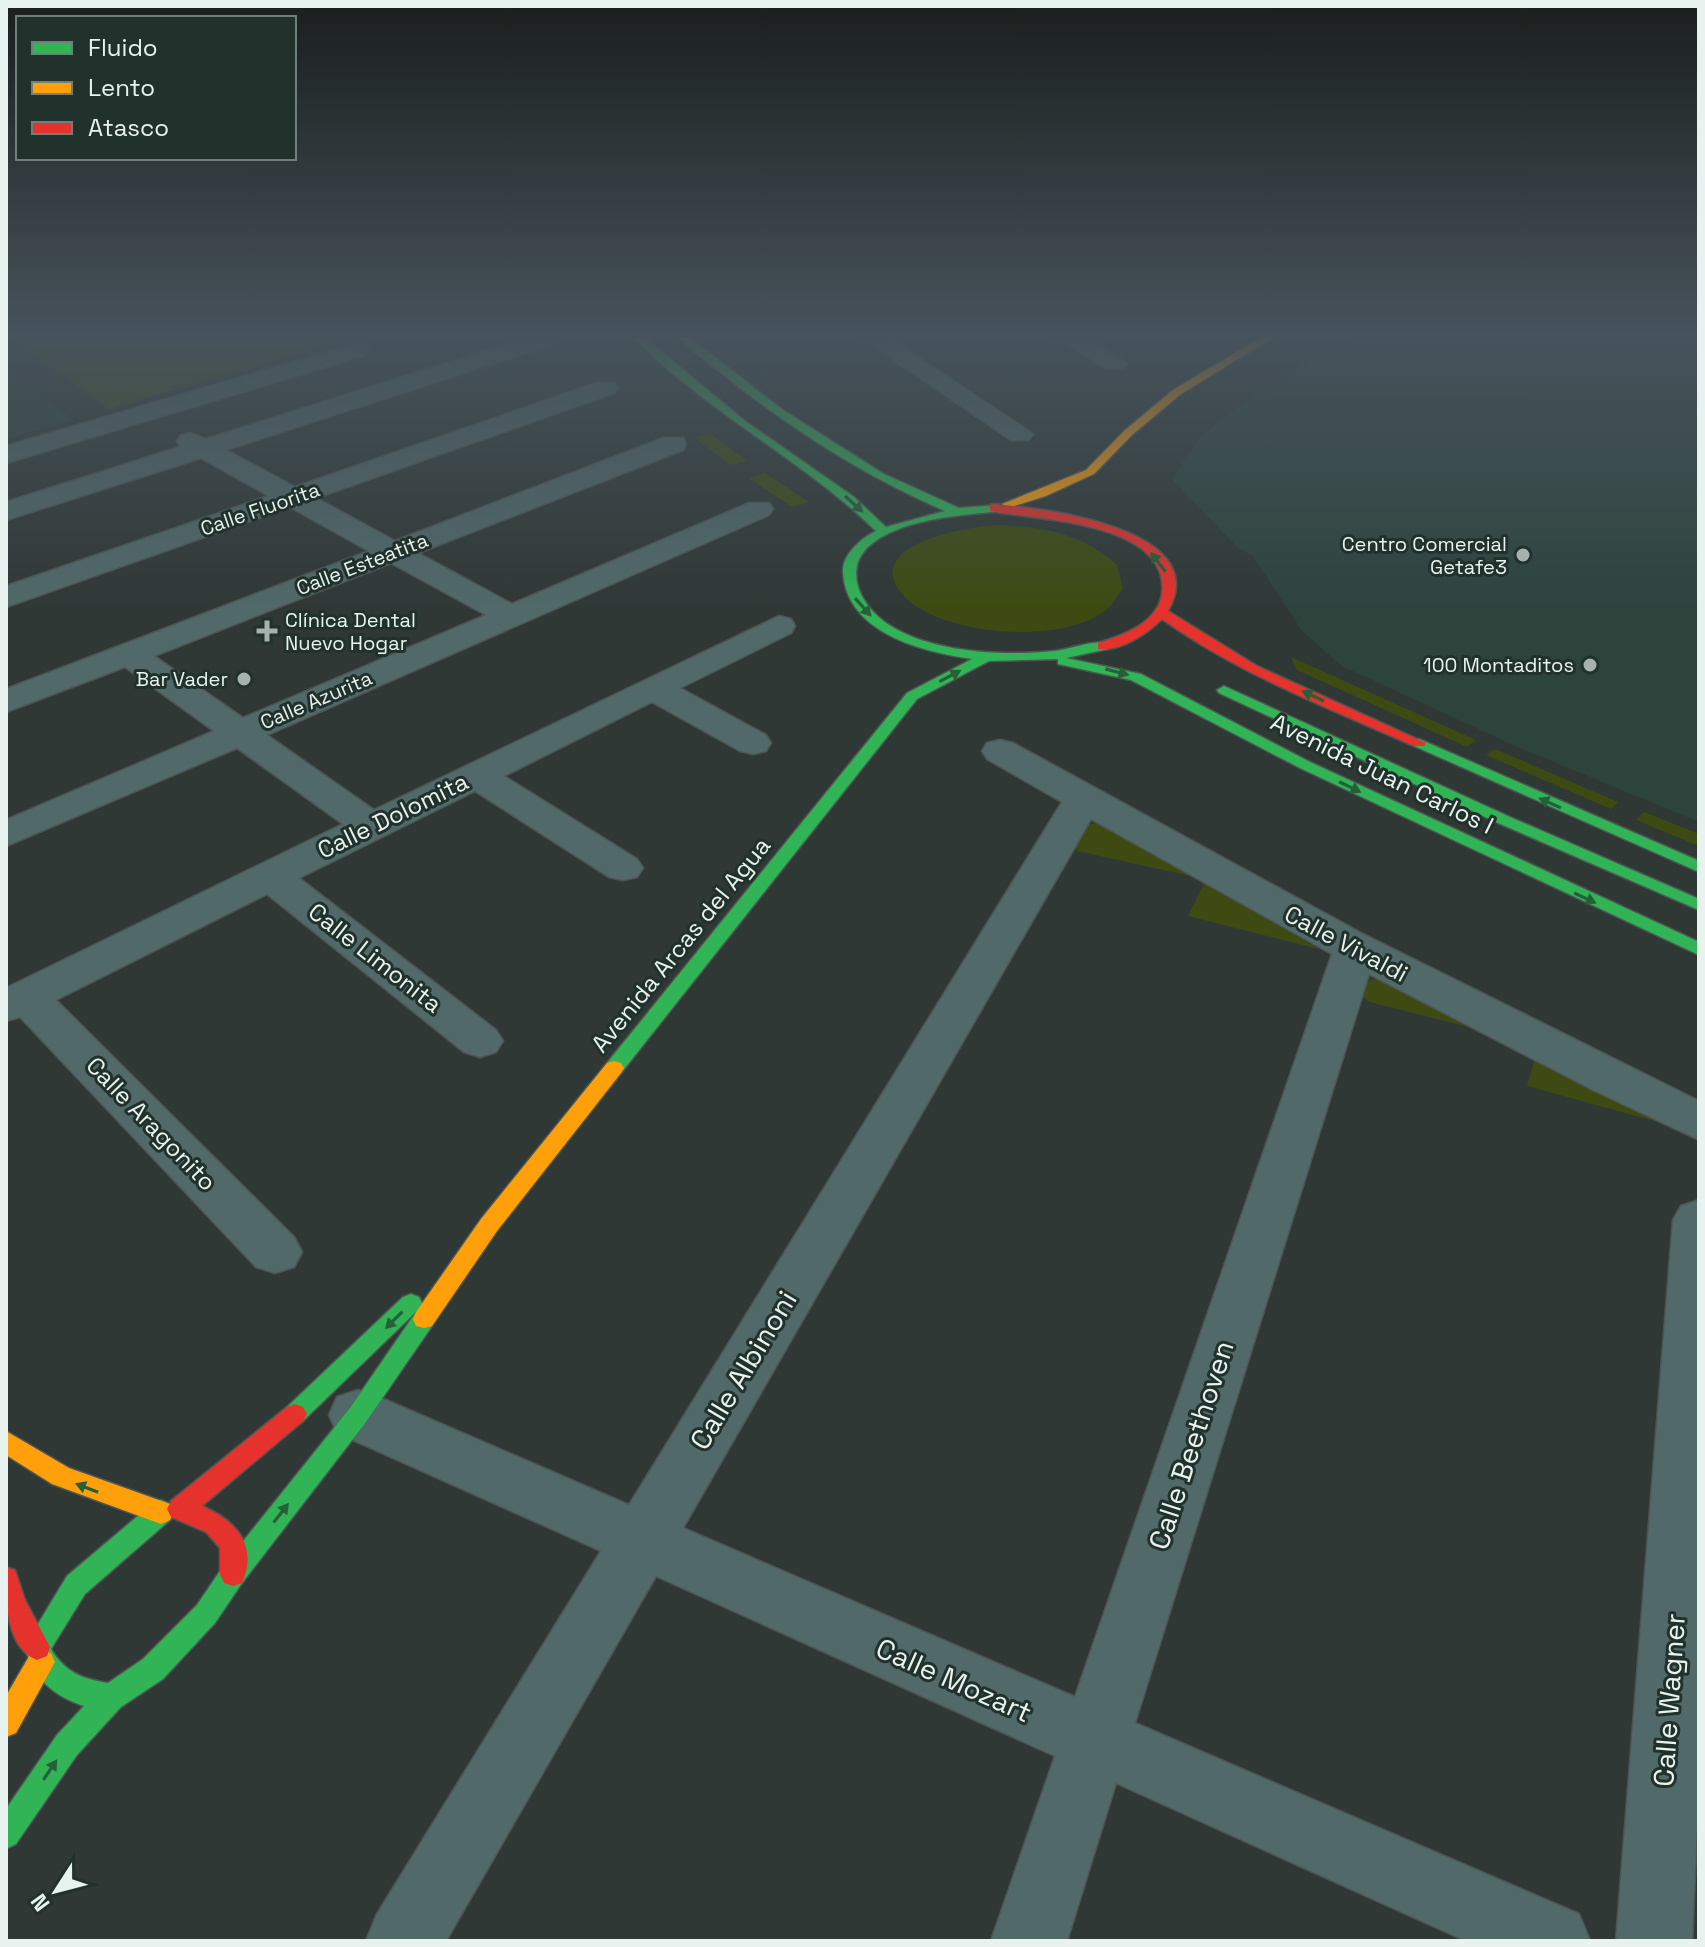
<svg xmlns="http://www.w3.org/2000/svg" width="1705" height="1947" viewBox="0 0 1705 1947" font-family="'Space Grotesk',sans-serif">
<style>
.built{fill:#2d443d}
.green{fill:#3d4b12}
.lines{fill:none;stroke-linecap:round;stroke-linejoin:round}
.street-casing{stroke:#4d5552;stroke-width:3}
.fast-casing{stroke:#4d5552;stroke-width:3}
.slow-casing{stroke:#4d5552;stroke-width:3}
.jam-casing{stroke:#4d5552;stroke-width:3}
.street{fill:#516969;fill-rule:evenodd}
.fast{fill:#30b455;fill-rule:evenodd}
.slow{fill:#ff9f0a;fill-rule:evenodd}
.jam{fill:#e5322d;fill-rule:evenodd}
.oneway{fill:#265f3a}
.poi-dot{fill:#a7b2ae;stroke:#21312c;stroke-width:3}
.labels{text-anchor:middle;stroke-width:6;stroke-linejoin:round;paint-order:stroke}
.far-street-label{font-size:20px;fill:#e8f3ef;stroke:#21312c}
.far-poi-label{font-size:20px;fill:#e8f3ef;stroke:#21312c;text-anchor:end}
.street-label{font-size:24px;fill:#e8f3ef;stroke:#21312c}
.near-street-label{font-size:28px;fill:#e8f3ef;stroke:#21312c}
</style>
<rect width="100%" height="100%" fill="#2f3835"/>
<g class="built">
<path d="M1360 337H1699V822L1513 745 1342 666 1303 632 1252 555 1238 548 1172 479 1198 439 1246 400 1311 359Z"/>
<path d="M6 369 74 420 6 439Z"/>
</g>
<g class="green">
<path d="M8 337H358L109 409Z"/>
<path d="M711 434 747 461 730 465 694 437Z"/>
<path d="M765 473 809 502 792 507 748 478Z"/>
<path d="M999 525C1043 527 1084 534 1117 565L1123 589C1118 595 1114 603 1108 608 1066 646 939 637 902 594 860 543 972 526 999 525Z"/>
<path d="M1291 657 1476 740 1467 747 1297 670Z"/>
<path d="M1495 749 1618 802 1611 809 1486 755Z"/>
<path d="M1644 812 1699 834V846L1636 820Z"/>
<path d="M1095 823 1108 828 1195 877 1077 851 1074 848 1083 827Z"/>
<path d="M1204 883 1319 949 1188 916Z"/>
<path d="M1373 979 1381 980 1484 1031 1370 1002 1362 997 1368 981Z"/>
<path d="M1535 1058 1655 1121 1527 1086Z"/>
</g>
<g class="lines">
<g class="street-casing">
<g id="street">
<path d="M529 337H553L555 340 551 345 226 450 295 487 596 383H614L618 388 614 393 316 498 395 541 663 438H683L686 444 683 450 418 553 512 604 749 503H769L773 509 769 515 267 735 374 810 779 616 791 619 795 626 791 633 680 688 766 735 771 743 766 751 753 754 740 751 652 702 504 776 637 859 643 868 637 877 623 880 609 877 475 791 299 878 496 1030 503 1041 496 1052 480 1057 464 1052 267 894 56 1000 294 1237 302 1252 294 1267 275 1273 256 1267 20 1017 6 1021V988L343 824 237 748 6 846V820L214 731 125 667 6 712V689L369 551 290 507 6 607V586L269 496 201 458 6 520V502L180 447 177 441 181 435 190 433 206 439ZM391 563 486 615 243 718 154 656Z"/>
<path d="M860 337H888L1033 434 1029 440H1011Z"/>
<path d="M1055 337H1084L1127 363 1124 368H1106Z"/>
<path d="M358 343 366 345 370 350 366 355 6 463V446Z"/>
<path d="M1000 740 1013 743 1361 933 1699 1101V1140L1593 1090 1369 974 1135 1723 1579 1914 1590 1941H1466L1116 1783 1067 1941H991L1055 1756 656 1576 446 1941H366L377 1914 601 1551 337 1433 329 1415 337 1397 358 1390 379 1397 629 1505 1062 802 987 759 982 751 987 743ZM1091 819 1332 954 1075 1697 683 1528Z"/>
<path d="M1699 1200V1782L1692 1941H1616L1673 1220 1681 1206Z"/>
</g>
</g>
<g class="fast-casing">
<g id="fast">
<path d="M633 337H644L745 421 854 497 886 527 945 511C867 477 797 433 730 380 713 366 693 353 678 337H689L783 410 884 474 959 508 998 505V511L994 512C957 515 887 521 863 553 853 565 855 585 863 598 894 653 1000 657 1054 651 1071 649 1091 640 1108 643V649L1066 658 1141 674 1310 762 1699 942V955L1300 768 1131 680 1058 664V659L989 661 917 699 621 1073H607L604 1068 607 1063 907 693 972 659C923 652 846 633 843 572 842 555 861 538 876 531 802 459 706 412 633 337Z"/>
<path d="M1224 686 1510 817 1699 899V910L1498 823 1219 693 1217 690Z"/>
<path d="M1419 739 1699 861V872L1414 746V740Z"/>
<path d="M411 1294 419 1297 422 1303 419 1309 303 1421 295 1424 287 1421 283 1414 287 1407 403 1297Z"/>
<path d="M424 1310 432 1312 435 1319 432 1326 366 1422 242 1583 215 1623 163 1679 121 1707 77 1755 16 1844 6 1849V1809L57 1735 84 1706C51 1695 36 1679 24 1647L67 1576 152 1504 161 1500 170 1504 174 1512 170 1520 85 1594 51 1649C65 1672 82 1679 108 1683L143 1659 197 1605 224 1565 350 1408 416 1312Z"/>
</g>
</g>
<g class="slow-casing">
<g id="slow">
<path d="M1262 337H1274L1181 394 1132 435 1094 474 1046 496 1008 508 1002 504 1086 470 1124 431 1173 390Z"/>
<path d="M614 1061 621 1063 624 1068 621 1073 497 1231 432 1326 424 1328 416 1326 413 1319 416 1312 481 1219 607 1063Z"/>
<path d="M6 1431 69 1468 170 1504 174 1512 170 1520 161 1524 52 1484 6 1455Z"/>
<path d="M41 1649 51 1653 55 1662 16 1733 6 1737V1696L31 1653Z"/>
</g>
</g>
<g class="jam-casing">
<g id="jam">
<path d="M994 504C1042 508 1215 528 1168 611L1257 666 1426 743 1424 746H1414C1328 708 1239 674 1162 619 1147 634 1120 652 1098 649V643C1124 635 1158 623 1162 593 1170 522 1036 520 990 511V505Z"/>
<path d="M295 1404 303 1407 307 1414 303 1421 202 1506C235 1520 259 1545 242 1583L233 1586 224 1583 220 1574V1548L206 1532 171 1517 167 1509 171 1501 287 1407Z"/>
<path d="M6 1567 15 1570 25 1600 50 1647 47 1656 37 1660C4 1647 6 1596 6 1567Z"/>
</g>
</g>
<use href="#street" class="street"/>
<use href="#fast" class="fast"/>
<use href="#slow" class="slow"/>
<use href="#jam" class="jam"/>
</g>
<defs><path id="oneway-solid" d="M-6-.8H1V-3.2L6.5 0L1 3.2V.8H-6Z" transform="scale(2)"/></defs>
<g class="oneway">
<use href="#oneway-solid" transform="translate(854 504) rotate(42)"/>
<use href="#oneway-solid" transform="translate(1158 562) rotate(-128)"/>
<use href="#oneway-solid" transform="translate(863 607) rotate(48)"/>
<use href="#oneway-solid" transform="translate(1117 672) rotate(15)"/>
<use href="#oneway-solid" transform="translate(950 676) rotate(-28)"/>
<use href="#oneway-solid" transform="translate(1313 696) rotate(-155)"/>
<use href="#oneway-solid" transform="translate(1350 787) rotate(26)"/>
<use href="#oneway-solid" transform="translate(1550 803) rotate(-156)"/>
<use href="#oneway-solid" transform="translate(1585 898) rotate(25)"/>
<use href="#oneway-solid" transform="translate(394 1320) rotate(135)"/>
<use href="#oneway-solid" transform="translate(87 1488) rotate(-159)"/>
<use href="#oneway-solid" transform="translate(281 1513) rotate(-52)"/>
<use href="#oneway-solid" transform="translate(50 1770) rotate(-56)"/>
</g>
<linearGradient id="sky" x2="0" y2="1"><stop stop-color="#1a1f1d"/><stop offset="0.55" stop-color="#47535c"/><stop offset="1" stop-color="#47535c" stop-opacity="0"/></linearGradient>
<rect width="1705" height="609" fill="url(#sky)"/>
<g class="poi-dot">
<circle cx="1523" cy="555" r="8"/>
<path d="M263 619h8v8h8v8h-8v8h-8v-8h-8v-8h8z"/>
<circle cx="1590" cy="665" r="8"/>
<circle cx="244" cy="679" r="8"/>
</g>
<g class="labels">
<g class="far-street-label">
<text transform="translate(260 509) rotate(-19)" y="7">Calle Fluorita</text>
<text transform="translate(362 564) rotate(-21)" y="7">Calle Esteatita</text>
<text transform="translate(316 700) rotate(-23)" y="7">Calle Azurita</text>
</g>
<g class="far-poi-label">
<text x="1507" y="551">Centro Comercial<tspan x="1507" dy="23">Getafe3</tspan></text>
<text x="285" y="627" text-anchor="start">Clínica Dental<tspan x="285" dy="23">Nuevo Hogar</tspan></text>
<text x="1574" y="672">100 Montaditos</text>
<text x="228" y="686">Bar Vader</text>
</g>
<g class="street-label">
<text transform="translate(1382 774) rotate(26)" y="8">Avenida Juan Carlos I</text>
<text transform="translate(393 816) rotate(-26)" y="8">Calle Dolomita</text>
<text transform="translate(1346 944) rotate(28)" y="8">Calle Vivaldi</text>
<text transform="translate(681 945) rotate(-51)" y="8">Avenida Arcas del Agua</text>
<text transform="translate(375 958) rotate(38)" y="8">Calle Limonita</text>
<text transform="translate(151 1124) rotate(46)" y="8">Calle Aragonito</text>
</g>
<g class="near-street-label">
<text transform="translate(743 1370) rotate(-59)" y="10">Calle Albinoni</text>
<text transform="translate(1191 1445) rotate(-72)" y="10">Calle Beethoven</text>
<text transform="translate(954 1680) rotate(24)" y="10">Calle Mozart</text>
<text transform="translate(1669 1700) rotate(-86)" y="10">Calle Wagner</text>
</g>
</g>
<rect width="1705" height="1947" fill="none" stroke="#e8f3ef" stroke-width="16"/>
<rect x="16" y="16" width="280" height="144" fill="#21312c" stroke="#717f7a" stroke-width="2"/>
<rect x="32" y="42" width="40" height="12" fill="#30b455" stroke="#717f7a" stroke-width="2"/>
<text x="88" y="56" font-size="24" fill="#e8f3ef">Fluido</text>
<rect x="32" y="82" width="40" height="12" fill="#ff9f0a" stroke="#717f7a" stroke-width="2"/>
<text x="88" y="96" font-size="24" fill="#e8f3ef">Lento</text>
<rect x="32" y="122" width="40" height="12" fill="#e5322d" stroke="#717f7a" stroke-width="2"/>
<text x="88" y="136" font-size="24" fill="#e8f3ef">Atasco</text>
<g transform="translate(56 1891) rotate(234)" stroke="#21312c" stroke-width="6" paint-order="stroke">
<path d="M0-6L14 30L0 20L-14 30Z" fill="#e8f3ef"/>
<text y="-12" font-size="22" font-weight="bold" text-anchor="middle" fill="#e8f3ef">N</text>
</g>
</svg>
